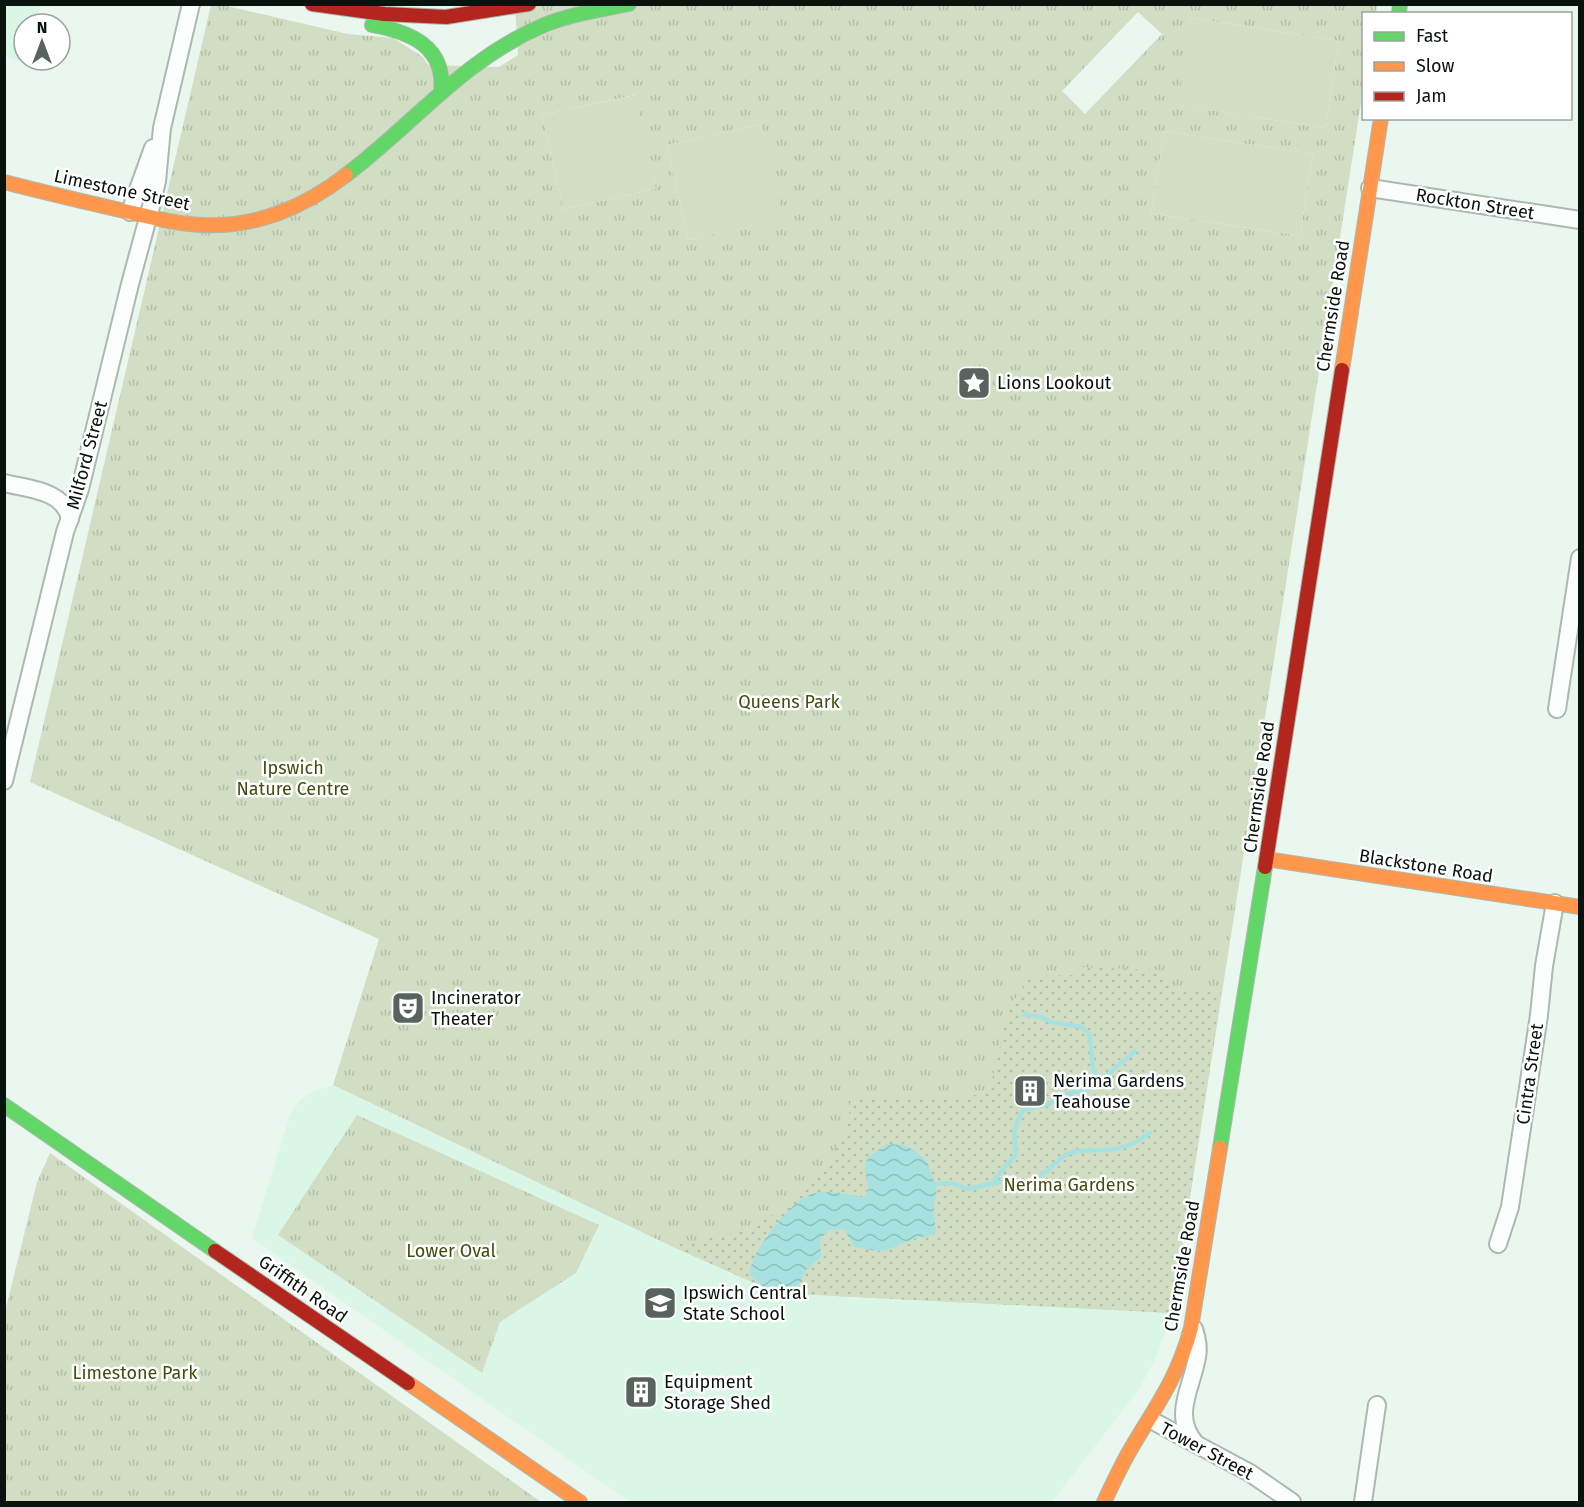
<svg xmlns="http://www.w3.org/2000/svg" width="1584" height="1507" viewBox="0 0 1584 1507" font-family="'Fira Sans',sans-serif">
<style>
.built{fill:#daf6e6}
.grass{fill:#d1dec4}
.park{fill:url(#park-tufts);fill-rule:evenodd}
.garden{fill:url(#garden-dots)}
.water{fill:url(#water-waves)}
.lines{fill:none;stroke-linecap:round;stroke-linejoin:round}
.stream{stroke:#a7e2e1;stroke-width:4.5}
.street-casing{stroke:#acb8b1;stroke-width:20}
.fast-casing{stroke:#acb8b1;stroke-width:16}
.slow-casing{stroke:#acb8b1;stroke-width:16}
.jam-casing{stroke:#acb8b1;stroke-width:16}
.street{stroke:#fcfefd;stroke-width:16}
.fast{stroke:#63d668;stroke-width:14}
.slow{stroke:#ff974d;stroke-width:14}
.jam{stroke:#b3261e;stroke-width:14}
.labels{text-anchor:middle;stroke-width:5;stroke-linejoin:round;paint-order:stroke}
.street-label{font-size:18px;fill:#08130d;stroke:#fff}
.poi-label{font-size:18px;fill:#08130d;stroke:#fff;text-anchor:start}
.park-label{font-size:18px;fill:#424e10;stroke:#fff}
</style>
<defs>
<pattern id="park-tufts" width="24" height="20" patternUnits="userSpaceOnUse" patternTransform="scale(1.5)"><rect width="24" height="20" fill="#d1dec4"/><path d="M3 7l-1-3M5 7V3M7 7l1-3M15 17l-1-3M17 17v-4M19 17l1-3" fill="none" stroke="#b2bea7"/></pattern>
<pattern id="garden-dots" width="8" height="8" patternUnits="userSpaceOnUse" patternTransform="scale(1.5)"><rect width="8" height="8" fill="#d1dec4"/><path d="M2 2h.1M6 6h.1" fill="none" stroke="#b2bea7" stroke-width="1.8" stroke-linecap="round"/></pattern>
<pattern id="water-waves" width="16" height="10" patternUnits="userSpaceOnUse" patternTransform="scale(1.5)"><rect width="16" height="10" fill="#a7e2e1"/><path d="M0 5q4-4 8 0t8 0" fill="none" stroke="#8ec1c0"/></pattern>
</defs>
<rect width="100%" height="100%" fill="#e9f7ef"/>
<g class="built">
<path d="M5 4 41 5 36 24H24V57L21 61 5 57Z"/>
<path d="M333 1085 671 1246 777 1293 1172 1313 1155 1360 1138 1390 1052 1502H630L252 1238 290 1115 299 1101 310 1093Z"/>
</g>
<g class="grass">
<path d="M1191 18 1339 41 1325 128 1177 105Z"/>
<path d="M636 95 656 189 563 209 542 115Z"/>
<path d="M761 124 783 219 688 240 667 145Z"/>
<path d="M1164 131 1313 154 1300 236 1151 213Z"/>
</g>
<g class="park">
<path d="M211 5H222L348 34 393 38 423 57 428 65 499 67 518 55 515 5H1377L1376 13 1364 14 1363 90 1172 1313 777 1293 671 1246 333 1085 379 939 30 782ZM1138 12 1162 34 1085 114 1062 91ZM1191 18 1339 41 1325 128 1178 105ZM635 95 656 189 563 209 542 115ZM761 124 782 219 688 240 667 145ZM1164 131 1313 154 1300 236 1151 213Z"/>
<path d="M357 1115 599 1225 576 1273 500 1322 482 1373 278 1235Z"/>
<path d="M50 1153 541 1502H5V1312L37 1182Z"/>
</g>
<path class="garden" d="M1079 967 1162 970 1171 990 1221 993 1172 1313 777 1293 671 1246 747 1230 797 1200 824 1168 846 1135 851 1098 950 1099 989 1093 1009 1008 1030 976 1076 975Z"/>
<path class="water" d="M888 1144 903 1145 914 1150 927 1161 937 1190 933 1211 936 1230 932 1235 910 1240 888 1250 878 1251 854 1247 844 1229 828 1230 820 1240 821 1257 806 1270 793 1296C773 1296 764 1288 750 1275 748 1255 788 1205 807 1196 823 1188 846 1194 863 1197L869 1189C862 1162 862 1159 888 1144Z"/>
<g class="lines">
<g class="stream">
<path d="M1023 1014 1041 1017 1051 1022 1082 1027 1090 1035 1093 1069 1099 1082"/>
<path d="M993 1182 1016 1154C1014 1136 1013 1126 1023 1110L1055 1102 1063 1095 1088 1089 1099 1082 1135 1051"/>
<path d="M934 1184 952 1183 968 1189 1008 1180 1017 1182 1034 1181 1067 1154C1079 1149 1092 1151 1105 1150 1122 1150 1136 1143 1150 1133"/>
</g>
<g class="street-casing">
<g id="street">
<path d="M1370 188 1580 220"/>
<path d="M130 212 153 148"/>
<path d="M4 483C28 489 64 490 70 519"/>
<path d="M1557 709 1580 558"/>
<path d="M4 781 65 532 80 489 130 284 152 203 157 181 162 128 191 4"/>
<path d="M1498 1244 1510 1207 1539 1015 1544 966 1555 903"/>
<path d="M1194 1329C1197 1338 1199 1348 1197 1357 1192 1388 1171 1416 1196 1444"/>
<path d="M1151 1420 1250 1473 1292 1502"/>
<path d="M1363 1502 1377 1405"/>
</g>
</g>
<g class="fast-casing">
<g id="fast">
<path d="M1399 14 1400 4"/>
<path d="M372 25C411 32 446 47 441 92"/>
<path d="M346 175C415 123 462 60 544 25 571 14 600 10 629 4"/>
<path d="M4 1105 215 1251"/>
<path d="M1220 1148 1265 867"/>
</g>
</g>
<g class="slow-casing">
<g id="slow">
<path d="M4 182C43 192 81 201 120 210 147 216 174 224 202 225 255 228 305 207 346 175"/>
<path d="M1342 370 1381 118"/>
<path d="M1266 859 1580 907"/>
<path d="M408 1383 580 1502"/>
<path d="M1104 1502C1112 1485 1120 1468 1129 1452 1155 1407 1177 1380 1191 1328L1220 1148"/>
</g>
</g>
<g class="jam-casing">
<g id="jam">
<path d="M312 4 384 14 446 17 529 4"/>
<path d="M1265 867 1342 370"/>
<path d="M215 1251 408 1383"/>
</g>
</g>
<use href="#street" class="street"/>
<use href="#fast" class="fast"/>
<use href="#slow" class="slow"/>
<use href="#jam" class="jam"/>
</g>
<defs>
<g id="sight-square" transform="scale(1.725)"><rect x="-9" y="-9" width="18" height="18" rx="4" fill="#57635c" stroke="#fff"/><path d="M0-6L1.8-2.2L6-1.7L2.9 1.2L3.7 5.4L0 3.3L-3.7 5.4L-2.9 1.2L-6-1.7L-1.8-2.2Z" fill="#fff"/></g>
<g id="theatre-square" transform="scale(1.725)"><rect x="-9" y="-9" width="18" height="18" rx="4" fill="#57635c" stroke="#fff"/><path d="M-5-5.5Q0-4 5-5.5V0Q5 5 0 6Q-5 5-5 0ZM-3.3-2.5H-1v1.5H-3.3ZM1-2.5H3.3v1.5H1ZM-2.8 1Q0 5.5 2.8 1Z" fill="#fff"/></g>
<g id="building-square" transform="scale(1.725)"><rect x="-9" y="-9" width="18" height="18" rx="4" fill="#57635c" stroke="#fff"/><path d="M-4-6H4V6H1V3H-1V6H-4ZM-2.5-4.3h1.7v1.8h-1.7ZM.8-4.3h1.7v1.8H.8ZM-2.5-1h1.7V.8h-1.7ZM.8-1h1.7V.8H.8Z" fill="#fff"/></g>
<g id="school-square" transform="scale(1.725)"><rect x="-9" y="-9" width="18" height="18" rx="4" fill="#57635c" stroke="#fff"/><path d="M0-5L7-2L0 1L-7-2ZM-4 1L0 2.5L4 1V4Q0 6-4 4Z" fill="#fff"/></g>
</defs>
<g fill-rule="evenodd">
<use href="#sight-square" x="974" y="383"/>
<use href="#theatre-square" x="408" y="1008"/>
<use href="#building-square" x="1030" y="1091"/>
<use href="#school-square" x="660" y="1303"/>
<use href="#building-square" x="641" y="1392"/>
</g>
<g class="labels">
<g class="street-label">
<text transform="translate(122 190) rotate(12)" y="6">Limestone Street</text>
<text transform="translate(1475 204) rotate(9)" y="6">Rockton Street</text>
<text transform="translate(1333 306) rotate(-81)" y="6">Chermside Road</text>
<text transform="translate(87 455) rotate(-75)" y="6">Milford Street</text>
<text transform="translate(1259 787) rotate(-82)" y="6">Chermside Road</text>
<text transform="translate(1426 866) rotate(9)" y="6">Blackstone Road</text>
<text transform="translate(1530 1074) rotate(-82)" y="6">Cintra Street</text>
<text transform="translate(1182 1266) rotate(-80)" y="6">Chermside Road</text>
<text transform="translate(303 1289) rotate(35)" y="6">Griffith Road</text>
<text transform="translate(1207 1451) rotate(28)" y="6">Tower Street</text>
</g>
<g class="poi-label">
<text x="997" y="389">Lions Lookout</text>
<text x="431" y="1004">Incinerator<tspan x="431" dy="21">Theater</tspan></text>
<text x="1053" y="1087">Nerima Gardens<tspan x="1053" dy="21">Teahouse</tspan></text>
<text x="683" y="1299">Ipswich Central<tspan x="683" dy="21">State School</tspan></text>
<text x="664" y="1388">Equipment<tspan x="664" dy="21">Storage Shed</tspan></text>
</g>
<g class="park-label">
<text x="789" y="708">Queens Park</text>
<text x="293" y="774">Ipswich<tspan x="293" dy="21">Nature Centre</tspan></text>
<text x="1069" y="1191">Nerima Gardens</text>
<text x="451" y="1257">Lower Oval</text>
<text x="135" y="1379">Limestone Park</text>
</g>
</g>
<rect width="1584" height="1507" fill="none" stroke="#08130d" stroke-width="12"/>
<rect x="1362" y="12" width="210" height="108" fill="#ffffff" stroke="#9ca19e" stroke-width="1.5"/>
<rect x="1374" y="32" width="30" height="9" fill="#63d668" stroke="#9ca19e" stroke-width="1.5"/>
<text x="1416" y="42" font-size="18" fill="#08130d">Fast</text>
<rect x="1374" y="62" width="30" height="9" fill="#ff974d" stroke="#9ca19e" stroke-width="1.5"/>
<text x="1416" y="72" font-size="18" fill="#08130d">Slow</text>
<rect x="1374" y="92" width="30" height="9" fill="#b3261e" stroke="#9ca19e" stroke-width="1.5"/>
<text x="1416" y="102" font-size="18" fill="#08130d">Jam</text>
<g transform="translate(42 42)"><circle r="28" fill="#ffffff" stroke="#9ca19e" stroke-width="1.5"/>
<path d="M0-4.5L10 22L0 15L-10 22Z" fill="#57635c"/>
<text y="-9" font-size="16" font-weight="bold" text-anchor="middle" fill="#08130d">N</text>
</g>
</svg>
